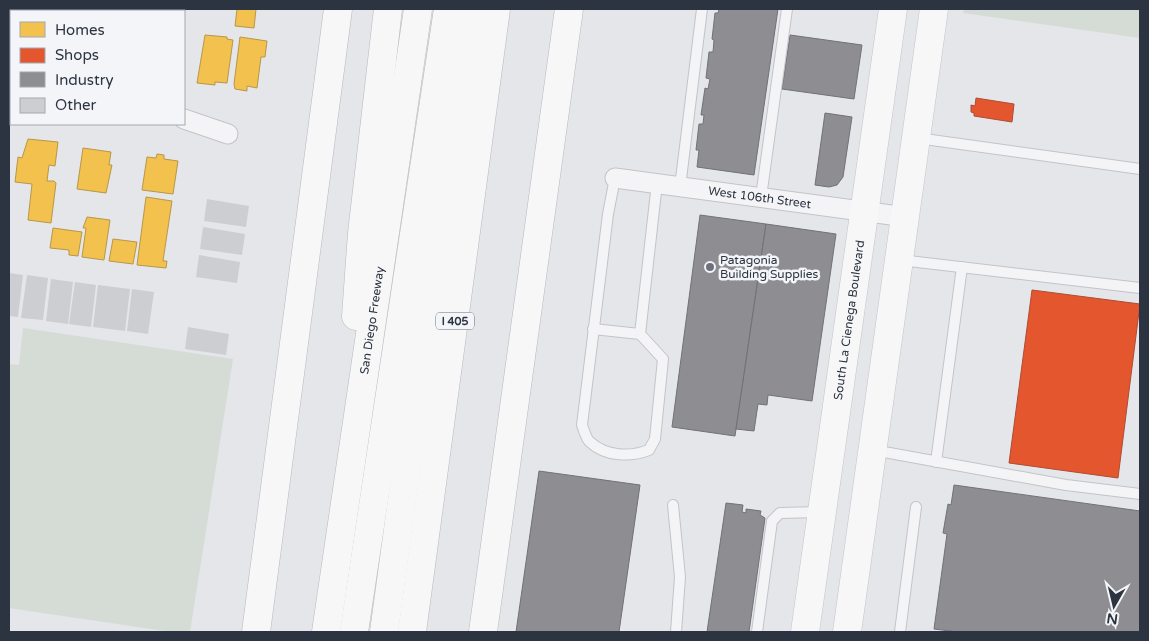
<svg xmlns="http://www.w3.org/2000/svg" width="1149" height="641" viewBox="0 0 1149 641" font-family="'Varela Round',sans-serif">
<style>
.green{fill:#d5dcd5}
.homes{fill:#f2c14e;stroke:#b7974a}
.shops{fill:#e4572e;stroke:#ad4c34}
.industry{fill:#8d8d92;stroke:#70727a}
.building{fill:#cdced1}
.lines{fill:none;stroke-linecap:round;stroke-linejoin:round}
.service-casing{stroke:#c2c4c7;stroke-width:12}
.minor-casing{stroke:#c2c4c7;stroke-width:21}
.secondary-casing{stroke:#c2c4c7;stroke-width:29}
.motorway-casing{stroke:#b7b9be;stroke-width:29}
.service{stroke:#f4f4f6;stroke-width:10}
.minor{stroke:#f4f4f6;stroke-width:19}
.secondary{stroke:#f7f7f8;stroke-width:28}
.motorway{stroke:#f7f7f8;stroke-width:28}
.poi-dot{fill:#6c727c;stroke:#f3f5f8;stroke-width:2}
.labels{text-anchor:middle;stroke-width:5;stroke-linejoin:round;paint-order:stroke}
.shield{fill:#f3f5f8;stroke:#686e78;stroke-width:1}
.shield-label{font-size:11px;font-weight:bold;fill:#2c3441}
.street-label{font-size:12px;fill:#2c3441;stroke:#f3f5f8}
.poi-label{font-size:12px;fill:#2c3441;stroke:#f3f5f8;text-anchor:start}
</style>
<rect width="100%" height="100%" fill="#e4e6e9"/>
<g class="green">
<path d="M964 9H1140V38L963 13Z"/>
<path d="M23 328 233 359 190 632H171L9 608V364L19 365Z"/>
</g>
<g class="homes">
<path d="M105 9H128V11H108Z"/>
<path d="M166 9H185L184 16V11H166Z"/>
<path d="M237 9H256L254 28 235 26Z"/>
<path d="M205 35 227 37V39L233 40 227 83 215 82V85L197 83Z"/>
<path d="M240 37 267 41 265 57H261L257 88 247 86V91L235 89 234 84Z"/>
<path d="M28 139 58 142 55 166 49 165 47 181H54L56 183 51 223 28 220 32 184 15 182 18 157 22 158Z"/>
<path d="M83 148 111 152 109 165H112L106 193 77 189Z"/>
<path d="M157 154 164 155V159L178 161 173 194 142 190 147 157 156 158Z"/>
<path d="M146 197 172 201 163 261H167L166 268 137 265Z"/>
<path d="M87 217 110 220 104 260 82 257 86 228H83Z"/>
<path d="M53 228 82 232 78 256 69 255V250L50 248Z"/>
<path d="M113 239 137 242 133 264 109 261Z"/>
</g>
<g class="shops">
<path d="M976 98 1014 104 1012 122 974 116V113L971 112V105L975 106Z"/>
<path d="M1032 290 1140 304 1118 478 1009 463Z"/>
</g>
<g class="industry">
<path d="M719 9H778L754 175 697 167 699 150H696L699 124H703L704 115H701L705 88 708 89 710 79 706 78 709 52H713L714 40 712 39 715 13H718Z"/>
<path d="M790 35 862 45 854 99 782 89Z"/>
<path d="M825 113 852 117 843 177 837 185 829 187 815 185Z"/>
<path d="M700 215 766 224 735 436 672 427Z"/>
<path d="M766 224 836 234 812 401 768 395 767 405 758 404 754 431 736 429Z"/>
<path d="M539 471 640 485 619 632H516Z"/>
<path d="M954 485 1140 511V632H958L934 629 947 534 943 533 948 504 951 505Z"/>
<path d="M726 503 743 505 742 512 746 513V509L761 511 760 515 765 518 749 632H707Z"/>
</g>
<g class="building">
<path d="M207 199 249 206 246 227 204 221Z"/>
<path d="M203 227 245 234 242 255 200 249Z"/>
<path d="M199 255 240 262 237 283 196 277Z"/>
<path d="M9 273 23 275 18 317 9 316Z"/>
<path d="M27 275 48 278 43 320 21 318Z"/>
<path d="M51 279 73 282 68 324 46 321Z"/>
<path d="M75 282 96 285 91 327 69 324Z"/>
<path d="M98 285 130 289 125 331 93 327Z"/>
<path d="M132 289 154 292 148 334 127 331Z"/>
<path d="M188 327 229 334 226 355 185 349Z"/>
</g>
<g class="lines">
<g class="service-casing">
<g id="service">
<path d="M917 138 1140 169"/>
<path d="M615 178 608 214 582 425C584 430 586 439 590 442 606 457 631 457 649 450L655 439 663 359 640 334 657 183"/>
<path d="M680 187 702 9"/>
<path d="M761 197 787 9"/>
<path d="M900 260 1140 288"/>
<path d="M593 329 640 334"/>
<path d="M873 450 1066 485 1140 494"/>
<path d="M936 462 962 267"/>
<path d="M673 505 680 577 676 632"/>
<path d="M757 632 772 521 780 513 820 512"/>
<path d="M900 632 916 507"/>
</g>
</g>
<g class="minor-casing">
<g id="minor">
<path d="M9 96H11"/>
<path d="M184 119 228 134"/>
<path id="s1" d="M615 178 906 217"/>
</g>
</g>
<g class="secondary-casing">
<g id="secondary">
<path id="s2" d="M805 632 893 9"/>
<path d="M847 632 934 9"/>
</g>
</g>
<g class="motorway-casing">
<g id="motorway">
<path d="M356 316 362 233 388 9"/>
<path d="M256 632 338 9"/>
<path id="s3" d="M326 632 418 9"/>
<path d="M354 632 448 9"/>
<path d="M384 632 469 9"/>
<path d="M412 632 496 9"/>
<path d="M483 632 569 9"/>
</g>
</g>
<use href="#service" class="service"/>
<use href="#minor" class="minor"/>
<use href="#secondary" class="secondary"/>
<use href="#motorway" class="motorway"/>
</g>
<circle class="poi-dot" cx="710" cy="267" r="5"/>
<g class="labels">
<rect class="shield" x="436" y="312.5" width="38" height="17" rx="4"/>
<g class="shield-label">
<text x="455" y="325">I 405</text>
</g>
<g class="street-label">
<text dy="4" stroke="none"><textPath href="#s1" startOffset="146">West 106th Street</textPath></text>
<text dy="4" stroke="none"><textPath href="#s3" startOffset="315">San Diego Freeway</textPath></text>
<text dy="4" stroke="none"><textPath href="#s2" startOffset="315">South La Cienega Boulevard</textPath></text>
</g>
<g class="poi-label">
<text x="720" y="264">Patagonia<tspan x="720" dy="14">Building Supplies</tspan></text>
</g>
</g>
<rect width="1149" height="641" fill="none" stroke="#2c3441" stroke-width="20"/>
<rect x="10" y="10" width="175" height="115" fill="#f3f5f8" stroke="#a3a8af"/>
<rect x="20" y="22" width="25" height="15" fill="#f2c14e" stroke="#a3a8af"/>
<text x="55" y="35" font-size="15" fill="#2c3441">Homes</text>
<rect x="20" y="48" width="25" height="15" fill="#e4572e" stroke="#a3a8af"/>
<text x="55" y="60" font-size="15" fill="#2c3441">Shops</text>
<rect x="20" y="72" width="25" height="15" fill="#8d8d92" stroke="#a3a8af"/>
<text x="55" y="85" font-size="15" fill="#2c3441">Industry</text>
<rect x="20" y="98" width="25" height="15" fill="#cdced1" stroke="#a3a8af"/>
<text x="55" y="110" font-size="15" fill="#2c3441">Other</text>
<g transform="translate(1114 606) rotate(188)" stroke="#f3f5f8" stroke-width="4" paint-order="stroke">
<path d="M0-4L9 19L0 12L-9 19Z" fill="#2c3441"/>
<text y="-8" font-size="14" font-weight="bold" text-anchor="middle" fill="#2c3441">N</text>
</g>
</svg>
